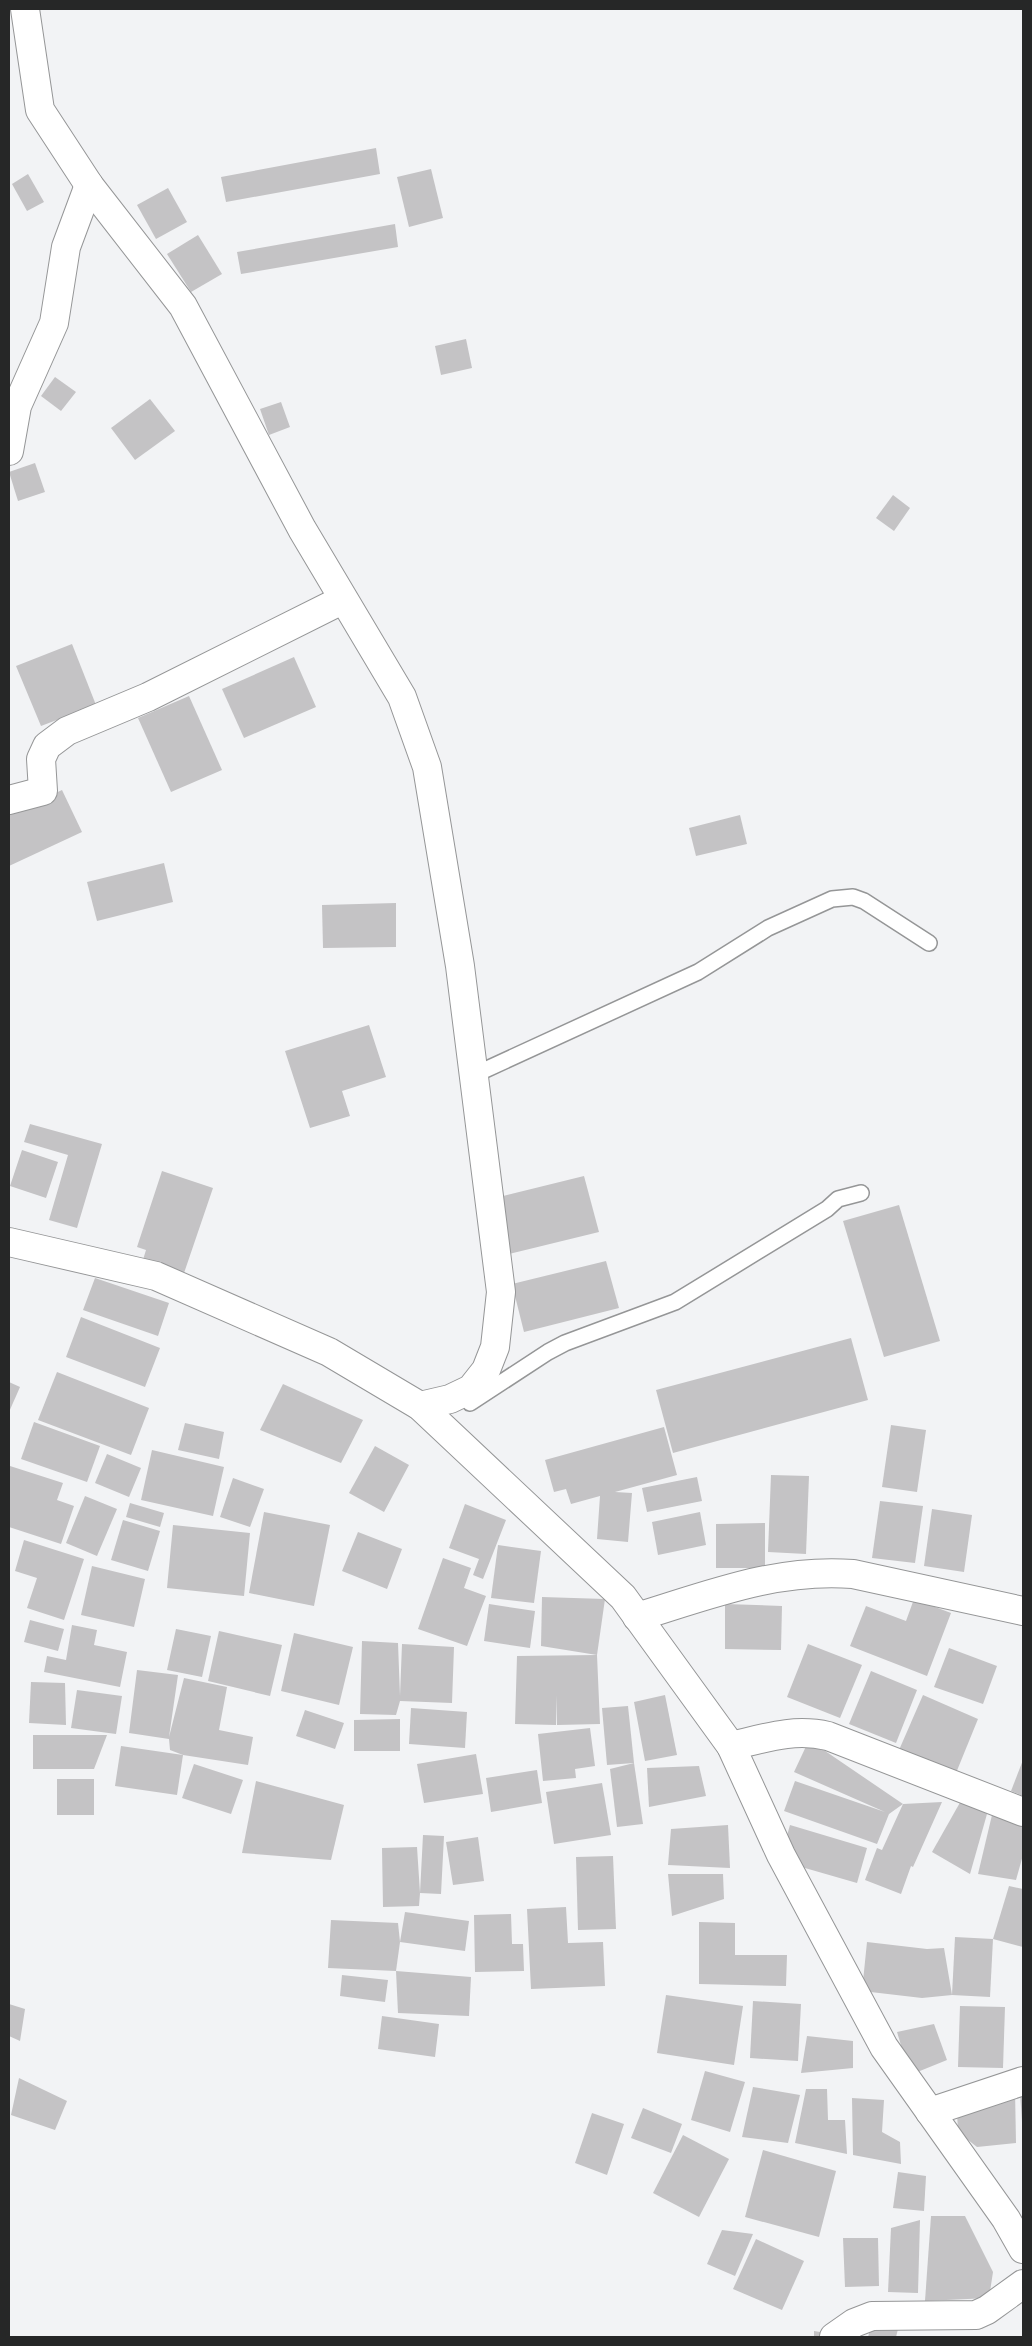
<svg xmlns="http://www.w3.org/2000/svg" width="1032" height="2346" viewBox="0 0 1032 2346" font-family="'Exo 2',sans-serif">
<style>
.building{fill:#c4c3c5}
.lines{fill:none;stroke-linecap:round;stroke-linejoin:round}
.lane-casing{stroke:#959697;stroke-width:18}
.street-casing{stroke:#959697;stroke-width:30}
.lane{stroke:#fff;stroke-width:15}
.street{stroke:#fff;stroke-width:28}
</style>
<rect width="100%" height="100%" fill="#f2f3f5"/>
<g class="building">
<path d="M376 148 380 174 226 202 221 177Z"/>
<path d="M431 169 443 218 409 227 397 177Z"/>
<path d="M28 174 44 202 27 211 12 184Z"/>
<path d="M168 188 187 222 156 239 137 205Z"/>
<path d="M395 224 398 247 241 274 237 252Z"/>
<path d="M198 235 222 274 191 292 167 254Z"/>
<path d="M466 339 472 368 441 375 435 346Z"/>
<path d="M55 377 76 392 61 411 41 396Z"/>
<path d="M150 399 175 431 135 460 111 428Z"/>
<path d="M281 402 290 427 269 435 260 409Z"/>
<path d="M35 463 45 492 18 501 9 472Z"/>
<path d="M893 495 910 508 894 531 876 518Z"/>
<path d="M72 644 96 705 41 726 16 666Z"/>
<path d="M294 657 316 707 244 738 222 689Z"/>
<path d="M189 696 222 770 171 792 138 718Z"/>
<path d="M62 790 82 832 9 866V815Z"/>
<path d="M740 815 747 844 696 856 689 828Z"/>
<path d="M164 863 173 902 97 921 87 882Z"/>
<path d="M396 903V947L323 948 322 905Z"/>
<path d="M369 1025 386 1077 342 1091 350 1116 310 1128 285 1051Z"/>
<path d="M30 1124 102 1144 77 1228 49 1220 68 1155 24 1142Z"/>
<path d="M22 1150 58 1162 46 1198 10 1186Z"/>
<path d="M162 1171 213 1188 183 1276 142 1263 146 1250 137 1247Z"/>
<path d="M584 1176 599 1232 509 1254 495 1198Z"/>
<path d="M899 1205 940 1341 884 1357 843 1221Z"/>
<path d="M606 1261 619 1308 524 1332 512 1284Z"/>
<path d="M95 1278 169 1303 158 1336 83 1310Z"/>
<path d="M81 1317 160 1348 145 1387 66 1357Z"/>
<path d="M851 1338 868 1400 673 1453 656 1390Z"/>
<path d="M57 1372 149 1408 131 1455 38 1420Z"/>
<path d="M9 1382 20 1387 9 1412Z"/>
<path d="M283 1384 363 1420 341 1463 260 1430Z"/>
<path d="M34 1422 100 1446 87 1482 21 1459Z"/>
<path d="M185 1423 224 1432 219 1459 178 1450Z"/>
<path d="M891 1425 926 1430 917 1492 882 1487Z"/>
<path d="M664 1427 677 1475 615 1492 632 1493 628 1542 597 1539 600 1496 571 1504 566 1489 554 1492 545 1460Z"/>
<path d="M375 1446 409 1465 384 1512 349 1493Z"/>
<path d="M152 1450 224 1467 213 1516 141 1500Z"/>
<path d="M107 1454 141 1468 129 1497 95 1483Z"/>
<path d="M10 1466 63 1483 57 1500 74 1506 61 1544 9 1527Z"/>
<path d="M771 1475 809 1476 806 1554 768 1552Z"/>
<path d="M697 1477 702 1501 647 1512 642 1488Z"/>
<path d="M233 1478 264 1489 250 1527 220 1517Z"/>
<path d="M85 1496 117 1509 97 1556 66 1543Z"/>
<path d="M880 1501 923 1506 915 1563 872 1558Z"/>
<path d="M130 1503 164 1513 160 1527 126 1517Z"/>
<path d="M465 1504 506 1520 483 1579 473 1575 479 1559 449 1548Z"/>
<path d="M932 1509 972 1515 964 1572 924 1566Z"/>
<path d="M264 1512 330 1525 314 1606 249 1593Z"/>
<path d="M700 1512 706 1545 658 1555 652 1522Z"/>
<path d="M123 1520 160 1531 148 1571 111 1560Z"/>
<path d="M765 1523V1568H716V1524Z"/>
<path d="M173 1525 250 1533 244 1596 167 1588Z"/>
<path d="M358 1532 402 1549 387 1589 342 1571Z"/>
<path d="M24 1540 84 1559 64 1620 27 1608 37 1578 15 1571Z"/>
<path d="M498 1545 541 1551 534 1603 491 1598Z"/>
<path d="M443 1558 471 1568 464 1588 486 1596 467 1646 418 1629Z"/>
<path d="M92 1566 145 1579 134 1627 81 1615Z"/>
<path d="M542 1597 605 1599 597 1655 541 1646Z"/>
<path d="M914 1599 951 1613 927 1676 850 1646 866 1606 906 1621Z"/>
<path d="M489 1604 535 1611 530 1648 484 1641Z"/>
<path d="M725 1604 782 1606 781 1650 725 1649Z"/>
<path d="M30 1620 64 1629 58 1651 24 1642Z"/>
<path d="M72 1625 97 1630 94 1645 127 1652 120 1687 44 1672 47 1656 66 1660Z"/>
<path d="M176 1629 211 1636 202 1677 167 1670Z"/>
<path d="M219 1631 282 1645 270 1696 208 1681Z"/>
<path d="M294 1633 353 1647 339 1705 281 1691Z"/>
<path d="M362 1641 398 1643 400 1696 402 1644 454 1647 452 1703 400 1701 396 1715 360 1714Z"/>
<path d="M808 1644 862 1665 840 1718 787 1697Z"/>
<path d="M949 1648 997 1666 983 1704 934 1687Z"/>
<path d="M597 1655 600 1724 557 1725 556 1695V1725L515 1724 517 1656Z"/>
<path d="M137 1670 178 1675 169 1737 184 1678 227 1687 219 1730 253 1737 248 1765 183 1755 170 1750 169 1739 129 1733Z"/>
<path d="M871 1671 917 1690 896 1743 849 1724Z"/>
<path d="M31 1682 65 1683 66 1725 29 1723Z"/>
<path d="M77 1690 122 1696 116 1734 71 1728Z"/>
<path d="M665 1695 677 1755 645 1761 634 1702Z"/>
<path d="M923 1695 978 1719 956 1773 899 1750Z"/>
<path d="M628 1706 634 1763 607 1765 602 1708Z"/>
<path d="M411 1708 467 1712 465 1748 409 1744Z"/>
<path d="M305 1710 344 1723 335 1749 296 1736Z"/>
<path d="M400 1719V1751H354V1720Z"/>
<path d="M590 1728 595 1766 575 1769 576 1778 543 1781 538 1734Z"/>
<path d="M33 1735H107L94 1769H33Z"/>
<path d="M809 1740 903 1804 889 1814 877 1844 784 1811 795 1781 885 1812 794 1772Z"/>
<path d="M121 1746 183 1755 177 1795 115 1786Z"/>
<path d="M476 1754 483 1794 424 1803 417 1764Z"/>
<path d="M1023 1760V1796L1011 1791Z"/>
<path d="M634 1763 643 1824 617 1827 610 1769Z"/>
<path d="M194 1764 243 1780 231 1814 182 1798Z"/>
<path d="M699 1766 706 1796 649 1807 647 1768Z"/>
<path d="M537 1770 542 1803 491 1812 486 1778Z"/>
<rect x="57" y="1779" width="37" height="36"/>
<path d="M256 1781 344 1805 331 1860 242 1853Z"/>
<path d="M602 1783 611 1835 554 1844 546 1792Z"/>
<path d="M962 1799 987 1814 970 1874 932 1852Z"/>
<path d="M942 1802 913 1867 911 1866 901 1894 865 1880 877 1848 882 1850 903 1804Z"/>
<path d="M992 1815 1023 1823V1855L1016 1880 978 1874Z"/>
<path d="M728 1825 730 1868 668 1865 671 1829Z"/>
<path d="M790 1825 867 1848 857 1883 798 1866 784 1846Z"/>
<path d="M423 1835 444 1836 441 1894 420 1893 419 1906 383 1907 382 1848 417 1847 420 1893Z"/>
<path d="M478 1837 484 1881 453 1885 446 1842Z"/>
<path d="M613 1856 616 1929 578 1930 576 1857Z"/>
<path d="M668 1874H723L724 1899 672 1916Z"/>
<path d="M1009 1886 1023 1889V1947L993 1939Z"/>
<path d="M566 1907 568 1943 603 1942 605 1986 531 1989 527 1909Z"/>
<path d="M405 1912 469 1921 465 1951 400 1942Z"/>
<path d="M511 1914 512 1944H523L524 1971 475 1972 474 1915Z"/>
<path d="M331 1920 398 1923 400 1942 396 1971 328 1968Z"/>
<path d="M699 1922 735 1923V1955H787L786 1986 699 1984Z"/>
<path d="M955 1937 993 1939 990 1997 952 1995Z"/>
<path d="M867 1942 927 1949 944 1948 952 1995 922 1998 862 1991Z"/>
<path d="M396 1971 471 1977 469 2016 398 2013Z"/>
<path d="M342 1975 388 1980 385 2002 340 1996Z"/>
<path d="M666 1995 743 2006 734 2065 657 2053Z"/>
<path d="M753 2001 801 2004 798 2061 750 2058Z"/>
<path d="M9 2004 25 2009 20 2041 9 2036Z"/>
<path d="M960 2006 1005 2007 1003 2068 958 2067Z"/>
<path d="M382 2016 439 2024 435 2057 378 2049Z"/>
<path d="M934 2024 947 2060 910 2075 897 2032Z"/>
<path d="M807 2036 853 2041V2068L801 2073Z"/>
<path d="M705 2071 745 2082 730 2132 691 2120Z"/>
<path d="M19 2078 67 2101 55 2130 11 2115Z"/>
<path d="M753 2087 800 2095 788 2143 742 2137Z"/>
<path d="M806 2089H827L828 2120H845L847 2154 795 2143Z"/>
<path d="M1015 2090 1016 2143 977 2147 958 2132 957 2112Z"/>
<path d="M1020 2091H1023V2122H1022Z"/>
<path d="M852 2098 884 2100 882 2132 900 2142 901 2164 853 2155Z"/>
<path d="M643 2108 682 2124 671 2153 631 2138Z"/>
<path d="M592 2113 624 2124 607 2175 575 2163Z"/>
<path d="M683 2135 729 2159 699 2217 653 2193Z"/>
<path d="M763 2150 836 2171 819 2237 745 2217Z"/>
<path d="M898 2172 926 2176 924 2211 893 2208Z"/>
<path d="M931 2216H965L993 2272 989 2298 925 2301Z"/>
<path d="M920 2220 918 2293 888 2292 891 2228Z"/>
<path d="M722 2230 753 2234 735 2276 707 2264Z"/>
<path d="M843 2238H878L879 2286 845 2287Z"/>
<path d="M756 2239 804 2261 782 2310 733 2289Z"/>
<path d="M899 2325 896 2337H868L870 2330Z"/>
<path d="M814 2331 845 2336 844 2337H814Z"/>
</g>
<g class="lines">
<g class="lane-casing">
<g id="lane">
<path d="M474 1075 698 972 768 928 832 899 853 897 864 901 929 943"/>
<path d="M470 1403 548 1352 565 1343 675 1302 827 1209 838 1199 861 1193"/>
</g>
</g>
<g class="street-casing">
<g id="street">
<path d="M25 9 40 110 89 185 183 306 302 529 402 697 427 767 460 966 501 1292 495 1347 486 1370 471 1389 450 1399 420 1406"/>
<path d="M9 451 17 406 54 323 66 247 89 185"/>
<path d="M9 800 43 791 41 759 47 746 67 731 148 697 342 600"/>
<path d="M9 1242 156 1276 329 1352 420 1406 623 1597 731 1746 781 1855 884 2047 1006 2219 1023 2249"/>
<path d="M637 1617C709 1595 776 1568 853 1574L1023 1611"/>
<path d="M731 1746C765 1738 794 1728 828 1736L1023 1812"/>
<path d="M930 2112 1023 2081"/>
<path d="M834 2337 854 2323 872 2316 976 2315 987 2310 1023 2284"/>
</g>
</g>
<use href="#lane" class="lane"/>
<use href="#street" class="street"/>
</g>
<rect width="1032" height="2346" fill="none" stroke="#262727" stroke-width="20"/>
</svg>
